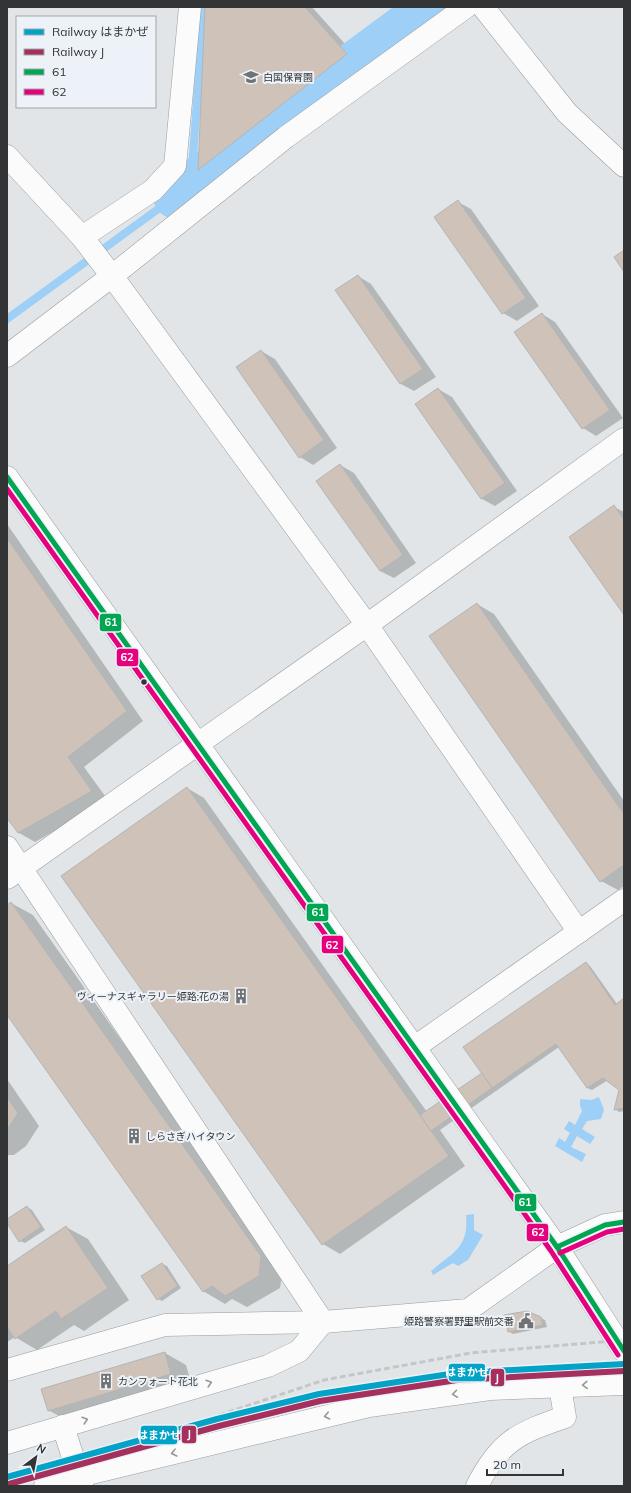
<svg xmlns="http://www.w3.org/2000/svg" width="631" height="1493" viewBox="0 0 631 1493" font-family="Mulish,'Noto Sans JP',sans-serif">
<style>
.water{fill:#9dcff7}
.shadow{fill:#0003}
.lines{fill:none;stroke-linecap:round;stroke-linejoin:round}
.stream{stroke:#9dcff7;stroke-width:8}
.river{stroke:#9dcff7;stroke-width:46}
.building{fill:#cec2b9;stroke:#b4b4b4}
.street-casing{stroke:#999c9e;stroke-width:23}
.secondary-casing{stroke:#999c9e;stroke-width:23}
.street{stroke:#fbfbfb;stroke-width:22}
.secondary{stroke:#fbfbfb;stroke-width:22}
.rail{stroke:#c5c6c6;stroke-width:3;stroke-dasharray:6 3;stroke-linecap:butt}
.bus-1-casing{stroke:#ecf2f8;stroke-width:8}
.bus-2-casing{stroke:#ecf2f8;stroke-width:8}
.bus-1{stroke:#00a651;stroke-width:5}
.bus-2{stroke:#e5007d;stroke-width:5}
.rail-1-casing{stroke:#ecf2f8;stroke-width:9}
.rail-2-casing{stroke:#ecf2f8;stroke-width:9}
.rail-1{stroke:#02a3c6;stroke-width:6}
.rail-2{stroke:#a52f5d;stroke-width:6}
.oneway{stroke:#969898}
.bus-dot{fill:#323436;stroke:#ecf2f8;stroke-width:1.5}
.labels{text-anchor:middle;stroke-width:4;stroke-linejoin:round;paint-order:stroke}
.poi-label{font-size:10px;fill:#323436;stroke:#ecf2f8;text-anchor:start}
.line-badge{stroke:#ecf2f8;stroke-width:1.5}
.badge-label{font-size:11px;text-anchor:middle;font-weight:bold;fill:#fff}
</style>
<rect width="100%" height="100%" fill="#e2e5e7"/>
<g class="water">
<path d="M599 1097 604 1110 601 1119 587 1121 582 1129 595 1137 590 1144 577 1136 571 1147 586 1154 582 1162 555 1146 559 1138 565 1142 570 1133 564 1129 569 1121 575 1125 582 1111 580 1106V1099L591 1100Z"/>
<path d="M474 1214V1230L483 1235 468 1260 458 1266 453 1263 433 1275 431 1271C453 1252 469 1248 466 1215Z"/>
</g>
<g class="shadow">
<path d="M206 7H312L363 64 216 179 199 169Z"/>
<path d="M458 202 471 209 539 306 517 321 503 313 436 217Z"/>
<path d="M358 276 371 284 436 377 414 391 401 384 336 291Z"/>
<path d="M542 314 555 322 623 418 596 436 583 428Z"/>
<path d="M261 351 275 359 337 448 313 465 300 457Z"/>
<path d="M438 389 452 397 517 491 495 506 482 499 416 405Z"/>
<path d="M340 465 354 473 416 563 394 578 380 571Z"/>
<path d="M614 507 624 512V614Z"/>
<path d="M7 524 143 721 84 767 108 800 35 842 19 833 7 816Z"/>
<path d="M477 604 494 614 624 801V886L618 890 601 881Z"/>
<path d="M187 788 204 798 427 1112 483 1074 586 963 590 966 617 1004 624 999V1111L619 1112 615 1109 620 1090 608 1080 592 1090 587 1088 559 1047 440 1130 465 1166 340 1254 323 1244Z"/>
<path d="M11 903 33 915 283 1269 280 1288 247 1307 232 1299 225 1304 203 1291 7 1013V906Z"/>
<path d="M7 1079 39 1126 26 1146 14 1155H7Z"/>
<path d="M27 1207 32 1210 45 1230 25 1243 20 1241 7 1220Z"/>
<path d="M66 1227 88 1239 129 1300 84 1331 74 1325 37 1350 15 1337 7 1342V1267Z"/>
<path d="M162 1264 167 1266 181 1288 162 1301 158 1299 143 1277Z"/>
<path d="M541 1318 545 1320 547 1327 513 1334 508 1331Z"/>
<path d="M165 1353 186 1365 192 1386 70 1422 48 1410Z"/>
</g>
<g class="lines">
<path class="stream" d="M7 319 176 196 192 169 204 7"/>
<path class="river" d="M176 196 432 7"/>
</g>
<g class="building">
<path d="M205 7H305L347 54 198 170Z"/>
<path d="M458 200 526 298 502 314 434 217Z"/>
<path d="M624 250V272L614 257Z"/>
<path d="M358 275 423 369 400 384 335 290Z"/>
<path d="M542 313 610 410 582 429 514 332Z"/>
<path d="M261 350 324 440 299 458 236 367Z"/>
<path d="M438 388 505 483 481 499 415 404Z"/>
<path d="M340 464 403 555 380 571 316 481Z"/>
<path d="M614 505 624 520V615L569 537Z"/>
<path d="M7 538 127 711 68 757 92 791 18 833 7 818Z"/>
<path d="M477 603 624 814V865L600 882 429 636Z"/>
<path d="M187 787 449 1156 322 1245 61 876Z"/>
<path d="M11 902 261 1256 259 1276 225 1296 212 1286 203 1292 7 1015V905Z"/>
<path d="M586 962 615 1005 624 998V1108L614 1110 619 1090 603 1078 587 1088 556 1044 492 1088 463 1047Z"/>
<path d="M482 1073 492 1088 431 1131 420 1115Z"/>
<path d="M7 1097 18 1113 7 1130Z"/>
<path d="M27 1206 41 1227 19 1242 7 1223V1219Z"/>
<path d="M66 1226 108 1288 61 1319 56 1311 15 1339 7 1327V1266Z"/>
<path d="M162 1263 178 1286 157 1300 141 1276Z"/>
<path d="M527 1311 541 1317 543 1325 508 1332 504 1315Z"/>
<path d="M165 1352 171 1374 48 1411 41 1389Z"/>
</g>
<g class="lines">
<g class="street-casing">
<g id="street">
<path d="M483 7 567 113 624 166"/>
<path d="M7 156 82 237 112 276 367 625 579 932"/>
<path d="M82 237 153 190 175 166 190 7"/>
<path d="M7 356 112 276 286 137 466 7"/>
<path d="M7 847 323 1322 299 1351 268 1366 7 1443"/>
<path d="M7 878 367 625 624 439"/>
<path d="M415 1047 624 900"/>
<path d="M63 1426 82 1486"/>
<path d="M45 1486 79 1476 369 1406 490 1389 624 1384"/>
<path d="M477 1486C500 1441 518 1433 565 1417L560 1386"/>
</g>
</g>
<g class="secondary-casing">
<g id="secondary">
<path d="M7 477 557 1247 624 1351"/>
<path d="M7 1370 165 1325 323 1322 468 1310 557 1247 605 1225 624 1222"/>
</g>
</g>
<use href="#street" class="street"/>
<use href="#secondary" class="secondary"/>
<path class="rail" d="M160 1435 324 1380 471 1353 624 1340"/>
<g class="bus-1-casing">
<g id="bus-1">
<path d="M7 477 557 1247 624 1351"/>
<path d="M557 1247 605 1225 624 1222"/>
</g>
</g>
<g class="bus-2-casing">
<g id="bus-2">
<path d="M7 489 551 1251 618 1355"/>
<path d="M560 1253 607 1232 624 1229"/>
</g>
</g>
<use href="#bus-1" class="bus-1"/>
<use href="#bus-2" class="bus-2"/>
<g class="rail-1-casing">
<path id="rail-1" d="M7 1477 217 1419 319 1394 456 1373 624 1364"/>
</g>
<g class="rail-2-casing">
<path id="rail-2" d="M9 1484 219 1426 320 1401 457 1380 624 1371"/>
</g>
<use href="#rail-1" class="rail-1"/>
<use href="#rail-2" class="rail-2"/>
</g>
<defs><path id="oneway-chevron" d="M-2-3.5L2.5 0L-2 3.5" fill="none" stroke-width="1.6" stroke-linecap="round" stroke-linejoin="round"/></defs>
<g class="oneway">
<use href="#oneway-chevron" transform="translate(209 1383) rotate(-17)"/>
<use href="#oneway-chevron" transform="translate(585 1385) rotate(178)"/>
<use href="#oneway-chevron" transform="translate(455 1394) rotate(172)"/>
<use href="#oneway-chevron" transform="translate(327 1416) rotate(167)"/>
<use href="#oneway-chevron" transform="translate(85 1420) rotate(-17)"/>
<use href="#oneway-chevron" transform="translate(174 1453) rotate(166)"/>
</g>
<defs>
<g id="school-bare" transform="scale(1.2)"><path d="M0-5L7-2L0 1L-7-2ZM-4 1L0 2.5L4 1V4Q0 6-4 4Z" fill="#707274" stroke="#ecf2f8" stroke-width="2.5" paint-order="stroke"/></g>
<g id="building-bare" transform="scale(1.2)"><path d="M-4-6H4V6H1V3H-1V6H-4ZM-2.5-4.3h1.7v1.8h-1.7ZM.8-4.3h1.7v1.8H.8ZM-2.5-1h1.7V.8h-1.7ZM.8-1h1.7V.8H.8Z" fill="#707274" stroke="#ecf2f8" stroke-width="2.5" paint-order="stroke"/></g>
<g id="civic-bare" transform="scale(1.2)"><path d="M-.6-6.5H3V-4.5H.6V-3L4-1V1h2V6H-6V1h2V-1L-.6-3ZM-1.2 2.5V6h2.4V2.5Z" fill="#707274" stroke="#ecf2f8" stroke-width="2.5" paint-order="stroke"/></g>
</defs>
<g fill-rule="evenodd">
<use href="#school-bare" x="251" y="77"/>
<use href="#building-bare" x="241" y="996"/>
<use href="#building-bare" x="134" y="1136"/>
<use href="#civic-bare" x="526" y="1321"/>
<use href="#building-bare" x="106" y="1381"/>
</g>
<circle class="bus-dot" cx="144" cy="682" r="3.5"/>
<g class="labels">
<g class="poi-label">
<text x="263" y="81">白国保育園</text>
<text x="229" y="1000" text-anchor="end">ヴィーナスギャラリー姫路;花の湯</text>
<text x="146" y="1140">しらさぎハイタウン</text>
<text x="514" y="1325" text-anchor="end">姫路警察署野里駅前交番</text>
<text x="118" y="1385">カンフォート花北</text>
</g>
</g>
<g class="line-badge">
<rect x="99" y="613" width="23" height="19" rx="4" fill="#00a651"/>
<rect x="116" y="648" width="23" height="19" rx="4" fill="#e5007d"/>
<rect x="306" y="903" width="23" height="19" rx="4" fill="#00a651"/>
<rect x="321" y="935" width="23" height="19" rx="4" fill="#e5007d"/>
<rect x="514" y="1193" width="23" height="19" rx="4" fill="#00a651"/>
<rect x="526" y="1223" width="23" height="19" rx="4" fill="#e5007d"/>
<rect x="448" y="1363" width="38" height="19" rx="4" fill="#02a3c6"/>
<rect x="490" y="1368" width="15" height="19" rx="4" fill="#a52f5d"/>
<rect x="181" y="1425" width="16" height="19" rx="4" fill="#a52f5d"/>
<rect x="140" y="1425" width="38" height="20" rx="4" fill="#02a3c6"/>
</g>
<g class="badge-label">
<text x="111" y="626">61</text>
<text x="127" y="661">62</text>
<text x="318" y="916">61</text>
<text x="332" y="949">62</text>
<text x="525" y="1206">61</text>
<text x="538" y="1236">62</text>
<text x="467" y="1376">はまかぜ</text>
<text x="497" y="1382">J</text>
<text x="189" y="1438">J</text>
<text x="159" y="1439">はまかぜ</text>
</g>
<rect width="631" height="1493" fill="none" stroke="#323436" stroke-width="16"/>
<rect x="16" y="16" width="140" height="92" fill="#ecf2f8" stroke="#a2a6aa"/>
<rect x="24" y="29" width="20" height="6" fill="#02a3c6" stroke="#a2a6aa"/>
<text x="52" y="36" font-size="12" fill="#323436">Railway はまかぜ</text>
<rect x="24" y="49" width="20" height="6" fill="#a52f5d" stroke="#a2a6aa"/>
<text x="52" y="56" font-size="12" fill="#323436">Railway J</text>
<rect x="24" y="69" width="20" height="6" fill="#00a651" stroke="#a2a6aa"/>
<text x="52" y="76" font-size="12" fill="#323436">61</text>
<rect x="24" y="89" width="20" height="6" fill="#e5007d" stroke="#a2a6aa"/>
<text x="52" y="96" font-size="12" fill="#323436">62</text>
<g transform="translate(36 1457) rotate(32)" stroke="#ecf2f8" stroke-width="3" paint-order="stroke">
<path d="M0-3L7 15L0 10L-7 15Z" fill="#323436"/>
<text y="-6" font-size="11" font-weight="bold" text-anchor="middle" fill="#323436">N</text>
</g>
<path d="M487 1469v6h76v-6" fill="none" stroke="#323436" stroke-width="2"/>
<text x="493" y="1469" font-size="12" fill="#323436" stroke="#ecf2f8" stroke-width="3" paint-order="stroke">20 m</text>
</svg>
